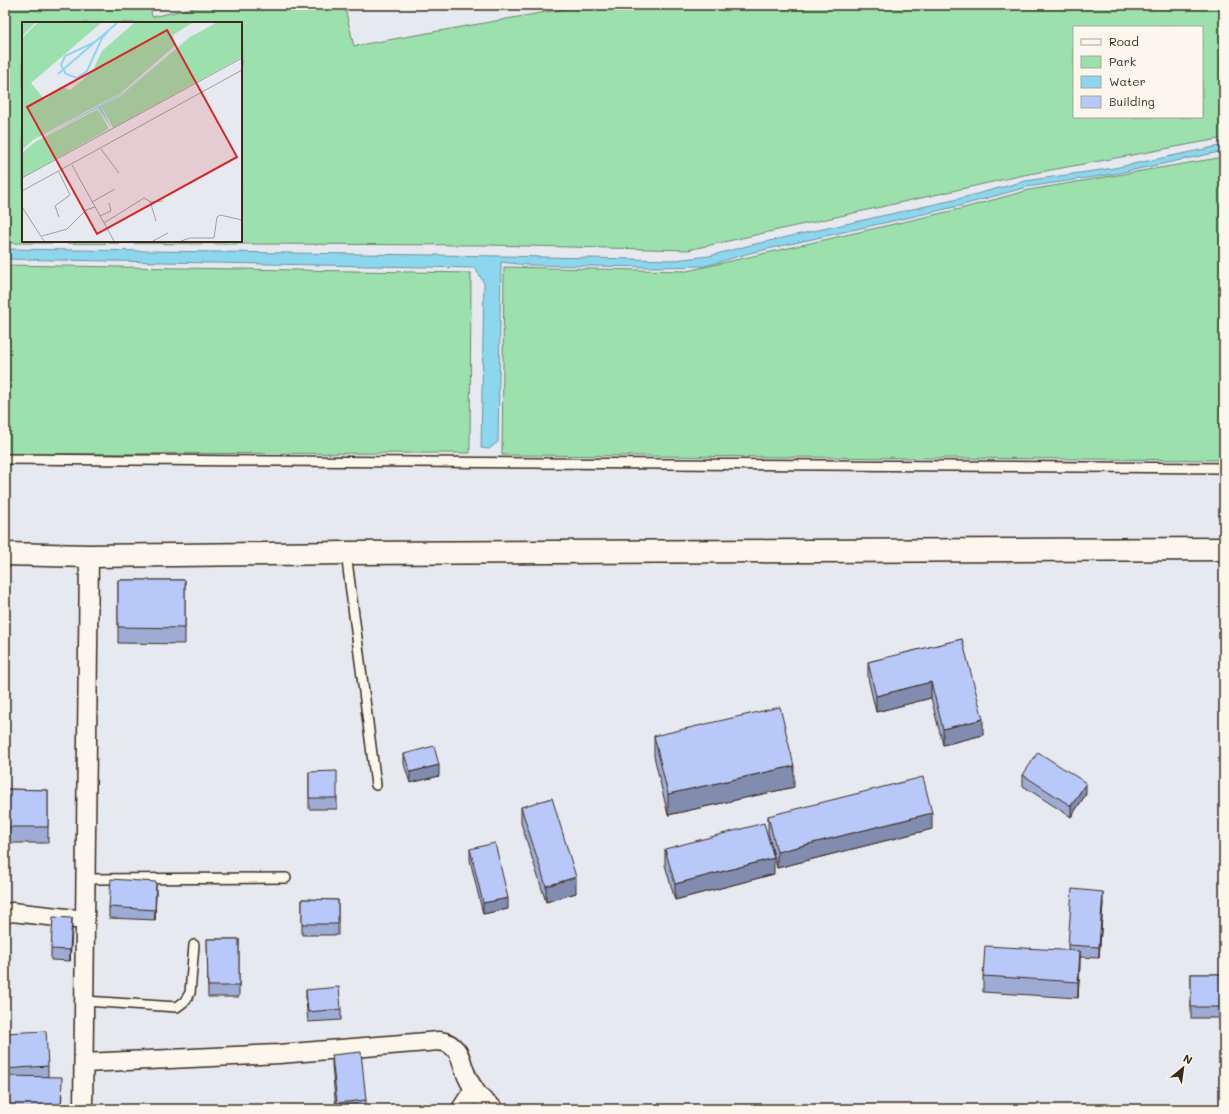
<svg xmlns="http://www.w3.org/2000/svg" width="1229" height="1114" viewBox="0 0 1229 1114" font-family="Mali,sans-serif">
<style>
.green{fill:#9be0ad;stroke:#6b8566;fill-rule:evenodd}
.water{fill:#8dd7ee;stroke:#6c929b}
.lines{fill:none;stroke-linecap:round;stroke-linejoin:round}
.service-casing{stroke:#3b2a1e;stroke-width:12}
.minor-casing{stroke:#3b2a1e;stroke-width:21}
.tertiary-casing{stroke:#3b2a1e;stroke-width:25}
.service{stroke:#fbf7ec;stroke-width:9}
.minor{stroke:#fbf7ec;stroke-width:18}
.tertiary{stroke:#fbf7ec;stroke-width:22}
.wall{fill:#9eacd5;stroke:#3b2a1e}
.shaded-wall{fill:#818cae;stroke:#3b2a1e}
.building{fill:#b8c8f8;stroke:#3b2a1e}
.inset-river{fill:none;stroke:#8dd7ee;stroke-width:2}
.inset-road{fill:none;stroke:#a29d9c;stroke-width:1}
.view{fill:#d62828;fill-opacity:0.15;stroke:#d62828;stroke-width:2}
.inset-edge{fill:none;stroke:#3b2a1e;stroke-width:2}
</style>
<rect width="100%" height="100%" fill="#e7e9f0"/>
<filter id="ink" filterUnits="userSpaceOnUse"><feTurbulence type="fractalNoise" baseFrequency=".025" numOctaves="2"/><feDisplacementMap in="SourceGraphic" scale="8" xChannelSelector="R" yChannelSelector="G"/><feConvolveMatrix kernelMatrix="1 2 1 2 8 2 1 2 1" color-interpolation-filters="sRGB"/></filter>
<g filter="url(#ink)">
<g class="green">
<path d="M5 5H150L152 17 206 5H341L345 8 354 46 569 8 573 5H1224V138L1024 175 688 250 488 245 5 243ZM23 23H241V241H23ZM1074 27H1202V117H1074Z"/>
<path d="M1224 157V460L502 455 504 267 687 271 960 209 1029 190Z"/>
<path d="M5 265 471 273 470 453 5 454Z"/>
</g>
<path class="water" d="M1224 145V151L1114 174 1027 187 959 206 750 253 705 266 653 267 527 265 501 262 498 442 489 449 481 448 484 283 475 268 5 259V249L502 256 675 260 709 256 751 245 958 199 1025 181 1114 168Z"/>
<g class="lines">
<g class="service-casing">
<g id="service">
<path d="M5 459 1224 468"/>
<path d="M346 553 376 785"/>
<path d="M86 879 286 878"/>
<path d="M85 1001 177 1007 185 1001 190 993 194 945"/>
</g>
</g>
<g class="minor-casing">
<g id="minor">
<path d="M5 914 12 912 85 920"/>
<path d="M84 1063 279 1054 439 1041C446 1042 450 1043 455 1049 460 1053 462 1063 464 1069 470 1086 479 1099 494 1109"/>
<path d="M83 1109 89 556"/>
<path d="M461 1109 474 1089"/>
</g>
</g>
<g class="tertiary-casing">
<path id="tertiary" d="M5 554 89 556 346 553 1224 549"/>
</g>
<use href="#service" class="service"/>
<use href="#minor" class="minor"/>
<use href="#tertiary" class="tertiary"/>
</g>
<g class="wall">
<path d="M118 580H185V644L118 643Z"/>
<path d="M962 639 983 735 943 745 931 698 876 712 868 678V662Z"/>
<path d="M654 736 794 787 668 815 654 756Z"/>
<path d="M404 754 439 776 410 783 404 764Z"/>
<path d="M309 772 337 798V809H309Z"/>
<path d="M1023 775 1086 794 1071 817 1023 786Z"/>
<path d="M5 789 48 790V843H5Z"/>
<path d="M521 807 576 893 546 902 521 823Z"/>
<path d="M768 816 932 829 777 868 768 832Z"/>
<path d="M470 849 508 909 483 914 470 860Z"/>
<path d="M665 849 774 874 675 900 665 865Z"/>
<path d="M156 893 155 920 109 918V907Z"/>
<path d="M302 899 338 900V935H302Z"/>
<path d="M1103 903 1099 958 1080 957 1078 998 983 992V976L1068 951V945Z"/>
<path d="M72 929 70 961 51 960V949Z"/>
<path d="M207 939H239V997H208Z"/>
<rect x="1191" y="974" width="33" height="44"/>
<path d="M306 990 341 1009V1020L308 1022 306 1001Z"/>
<path d="M5 1033 48 1066V1077L62 1093 61 1109H5Z"/>
<path d="M332 1055 366 1100V1109H336L332 1066Z"/>
</g>
<g class="shaded-wall">
<path d="M931 682V698L876 712V696Z"/>
<path d="M983 719V735L943 745V729Z"/>
<path d="M439 765V776L410 783V772Z"/>
<path d="M794 766V787L668 815V794Z"/>
<path d="M1086 783V794L1071 817V806Z"/>
<path d="M932 813V829L777 868V852Z"/>
<path d="M774 858V874L675 900V884Z"/>
<path d="M576 877V893L546 902V886Z"/>
<path d="M156 882V893L155 920V910Z"/>
<path d="M1103 892V903L1099 958V947Z"/>
<path d="M508 898V909L483 914V903Z"/>
<path d="M72 918V929L70 961V950Z"/>
<path d="M1080 951V967L1078 998V982Z"/>
</g>
<g class="building">
<path d="M118 580H185V628L118 627Z"/>
<path d="M962 639 983 719 943 729 931 682 876 696 868 662Z"/>
<path d="M780 707 794 766 668 794 654 736Z"/>
<path d="M434 746 439 765 410 772 404 754Z"/>
<path d="M1038 752 1086 783 1071 806 1023 775Z"/>
<path d="M337 771V798H309V772Z"/>
<path d="M923 777 932 813 777 852 768 816Z"/>
<path d="M5 789 48 790V827H5Z"/>
<path d="M552 798 576 877 546 886 521 807Z"/>
<path d="M764 823 774 858 675 884 665 849Z"/>
<path d="M495 843 508 898 483 903 470 849Z"/>
<path d="M111 879 156 882 155 910 109 907Z"/>
<path d="M1072 889 1103 892 1099 947 1068 945Z"/>
<path d="M302 899 338 900V924H302Z"/>
<path d="M53 917 72 918 70 950 51 949Z"/>
<path d="M207 939H239V986H208Z"/>
<path d="M985 946 1080 951 1078 982 983 976Z"/>
<rect x="1191" y="974" width="33" height="33"/>
<path d="M339 987 341 1009 308 1012 306 990Z"/>
<path d="M46 1031 48 1066 5 1069V1033Z"/>
<path d="M361 1052 366 1100 337 1103 332 1055Z"/>
<path d="M5 1076 62 1077 61 1109H5Z"/>
</g>
</g>
<g transform="translate(22 22)">
<rect width="220" height="220" fill="#e7e9f0"/>
<path d="M0 1H13L0 14ZM15 1H79L9 61 23 78 39 64 48 68 70 50 80 29 112 1H170L151 13 154 23 99 71 11 118 0 128V16ZM194 1H220V35L91 106 79 84 100 73 168 15ZM76 87 87 107 0 156V131L13 120Z" fill="#9be0ad"/>
<path d="M183 1 102 71 79 84 89 106 76 86 12 119 0 130 12 119 102 70Z" fill="#8dd7ee"/>
<path class="inset-river" d="M73 20 43 34 39 43 44 52 55 56 65 49 80 16 87 8M36 52 95 1"/>
<path class="inset-road" d="M79 127 97 151M50 143 92 219M37 150 48 173 33 184 37 195M0 156 220 36M0 169 220 48M128 179 134 199M70 180 93 167M0 185 22 219M78 194 89 189 87 181M82 201 122 176 129 180 141 179M20 214 45 207 64 188 73 185M131 219 146 211M159 219 168 216H192L195 195 198 193 220 198"/>
<path class="view" d="M145 8 215 135 75 212 5 85Z"/>
<rect width="220" height="220" class="inset-edge"/>
</g>
<rect width="1229" height="1114" fill="none" stroke="#fbf7ec" stroke-width="20"/>
<rect x="10" y="10" width="1209" height="1094" fill="none" stroke="#3b2a1e" stroke-width="1.5" filter="url(#ink)"/>
<rect x="1073" y="26" width="130" height="92" fill="#fbf7ec" stroke="#aea59a"/>
<rect x="1081" y="39" width="20" height="6" fill="#fbf7ec" stroke="#aea59a"/>
<text x="1109" y="46" font-size="12" fill="#3b2a1e">Road</text>
<rect x="1081" y="56" width="20" height="12" fill="#9be0ad" stroke="#aea59a"/>
<text x="1109" y="66" font-size="12" fill="#3b2a1e">Park</text>
<rect x="1081" y="76" width="20" height="12" fill="#8dd7ee" stroke="#aea59a"/>
<text x="1109" y="86" font-size="12" fill="#3b2a1e">Water</text>
<rect x="1081" y="96" width="20" height="12" fill="#b8c8f8" stroke="#aea59a"/>
<text x="1109" y="106" font-size="12" fill="#3b2a1e">Building</text>
<g transform="translate(1183 1068) rotate(29)" stroke="#fbf7ec" stroke-width="3" paint-order="stroke">
<path d="M0-3L7 15L0 10L-7 15Z" fill="#3b2a1e"/>
<text y="-6" font-size="11" font-weight="bold" text-anchor="middle" fill="#3b2a1e">N</text>
</g>
</svg>
